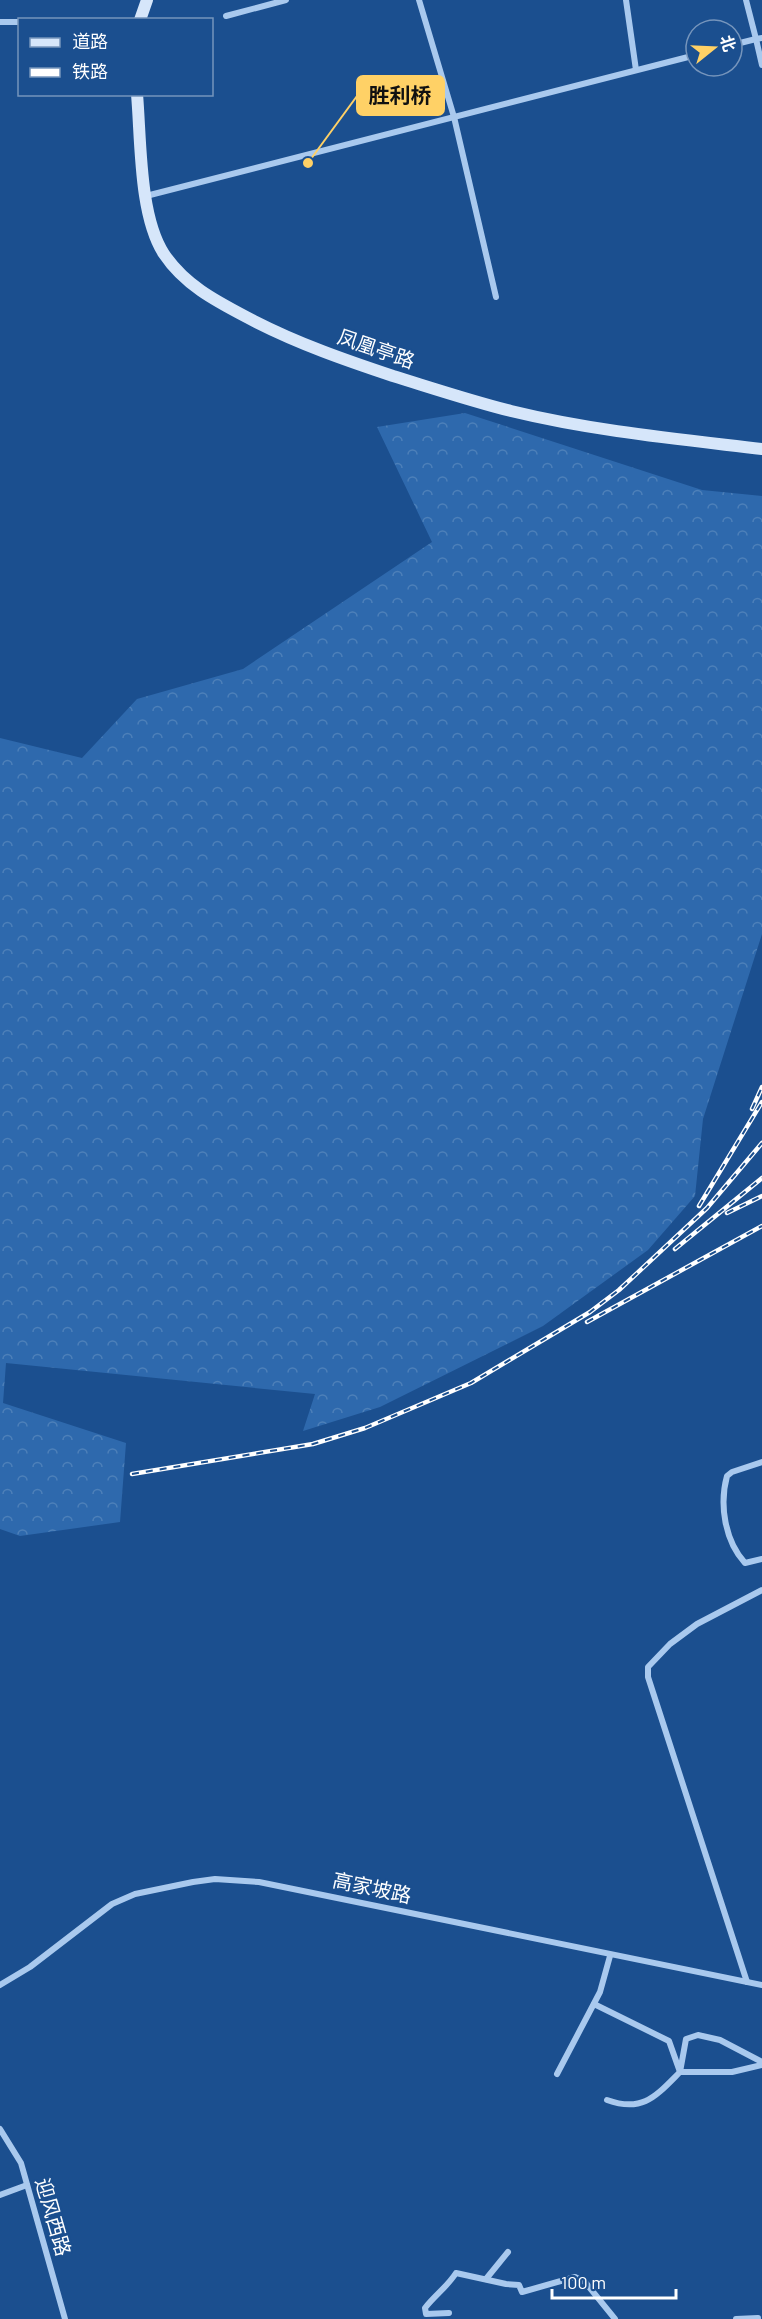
<svg xmlns="http://www.w3.org/2000/svg" width="762" height="2319" viewBox="0 0 762 2319" font-family="Barlow,'Noto Sans SC',sans-serif">
<style>
.forest{fill:url(#forest-crowns)}
.lines{fill:none;stroke-linecap:round;stroke-linejoin:round}
.street{stroke:#a9c9ee;stroke-width:6}
.secondary{stroke:#d6e6fa;stroke-width:12}
.rail-casing{stroke:#fff;stroke-width:4.5}
.rail{stroke:#1b4f8f;stroke-width:2;stroke-dasharray:7;stroke-linecap:butt}
.labels{text-anchor:middle;stroke-width:4.5;stroke-linejoin:round;paint-order:stroke}
.street-label{font-size:20px;fill:#fff;stroke:#1b4f8f}
.leader{fill:none;stroke:#ffd166;stroke-width:2}
.callout-dot{fill:#ffd166;stroke:#1b4f8f;stroke-width:2}
.callout{fill:#ffd166;stroke:#ffd166;stroke-width:2}
.callout-label{font-size:21px;text-anchor:middle;font-weight:bold;fill:#111}
</style>
<defs>
<pattern id="forest-crowns" width="20" height="18" patternUnits="userSpaceOnUse" patternTransform="scale(1.5)"><rect width="20" height="18" fill="#2e69ad"/><path d="M2 6a3 3 0 1 1 6 0M12 15a3 3 0 1 1 6 0" fill="none" stroke="#4d80b9"/></pattern>
</defs>
<rect width="100%" height="100%" fill="#1b4f8f"/>
<path class="forest" d="M465 413 702 490 762 496V934L703 1119 695 1196 648 1250 543 1326 380 1407 303 1431 315 1394 6 1363 3 1403 126 1443 120 1522 20 1536 0 1529V738L82 758 137 699 243 669 432 542 377 427Z"/>
<g class="lines">
<g class="street">
<path d="M419 0 454 117 496 297"/>
<path d="M626 0 636 70"/>
<path d="M226 16 286 0"/>
<path d="M0 22H20"/>
<path d="M762 38 756 39 762 65"/>
<path d="M732 45 756 39 746 0"/>
<path d="M146 196 696 55"/>
<path d="M762 1462 732 1472 727 1476C719 1505 725 1541 745 1563L762 1559"/>
<path d="M747 1982 648 1677V1667L670 1644 697 1624 762 1590"/>
<path d="M0 1985 30 1967 112 1904 135 1894 193 1882 215 1879 259 1882 762 1985"/>
<path d="M594 2004 669 2041 680 2072"/>
<path d="M680 2072 686 2039 698 2035 720 2040 762 2062"/>
<path d="M557 2074 600 1992 610 1956"/>
<path d="M607 2100C643 2113 656 2096 680 2072H732L762 2065"/>
<path d="M0 2129 21 2163 65 2319"/>
<path d="M0 2195 27 2185"/>
<path d="M486 2279 508 2252"/>
<path d="M449 2313 426 2314 425 2308C435 2295 447 2287 456 2273L506 2284 519 2285 522 2292 575 2277 585 2282 615 2319"/>
<path d="M736 2319 758 2318"/>
</g>
<g class="secondary">
<path d="M140 20 147 0"/>
<path d="M137 94C141 140 139 216 164 254 186 287 220 303 254 321 299 344 345 360 393 376 432 388 471 401 511 411 593 431 678 439 762 449"/>
</g>
<g class="rail-casing">
<g id="rail">
<path d="M752 1109 762 1087"/>
<path d="M699 1206 762 1102"/>
<path d="M727 1213 762 1196"/>
<path d="M675 1249 762 1178"/>
<path d="M587 1322 762 1226"/>
<path d="M132 1474 313 1444 365 1428 471 1383 590 1312 619 1290 707 1208 762 1143"/>
</g>
</g>
<use href="#rail" class="rail"/>
</g>
<g class="labels">
<g class="street-label">
<text transform="translate(376 349) rotate(19)" y="7">凤凰亭路</text>
<text transform="translate(372 1888) rotate(12)" y="7">高家坡路</text>
<text transform="translate(53 2217) rotate(74)" y="7">迎风西路</text>
</g>
</g>
<path class="leader" d="M308 163L357 96"/>
<circle class="callout-dot" cx="308" cy="163" r="6"/>
<rect class="callout" x="357" y="76" width="87" height="39" rx="6"/>
<g class="callout-label">
<text x="400" y="103">胜利桥</text>
</g>
<rect x="18" y="18" width="195" height="78" fill="#1b4f8f" stroke="#7695bc" stroke-width="1.5"/>
<rect x="30" y="38" width="30" height="9" fill="#d6e6fa" stroke="#7695bc" stroke-width="1.5"/>
<text x="72" y="48" font-size="18" fill="#ffffff">道路</text>
<rect x="30" y="68" width="30" height="9" fill="#ffffff" stroke="#7695bc" stroke-width="1.5"/>
<text x="72" y="78" font-size="18" fill="#ffffff">铁路</text>
<g transform="translate(714 48) rotate(72)"><circle r="28" fill="#1b4f8f" stroke="#7695bc" stroke-width="1.5"/>
<path d="M0-4.5L10 22L0 15L-10 22Z" fill="#ffd166"/>
<text y="-9" font-size="16" font-weight="bold" text-anchor="middle" fill="#ffffff">北</text>
</g>
<path d="M552 2289v9h124v-9" fill="none" stroke="#ffffff" stroke-width="3"/>
<text x="561" y="2289" font-size="18" fill="#ffffff" stroke="#1b4f8f" stroke-width="4.5" paint-order="stroke">100 m</text>
</svg>
